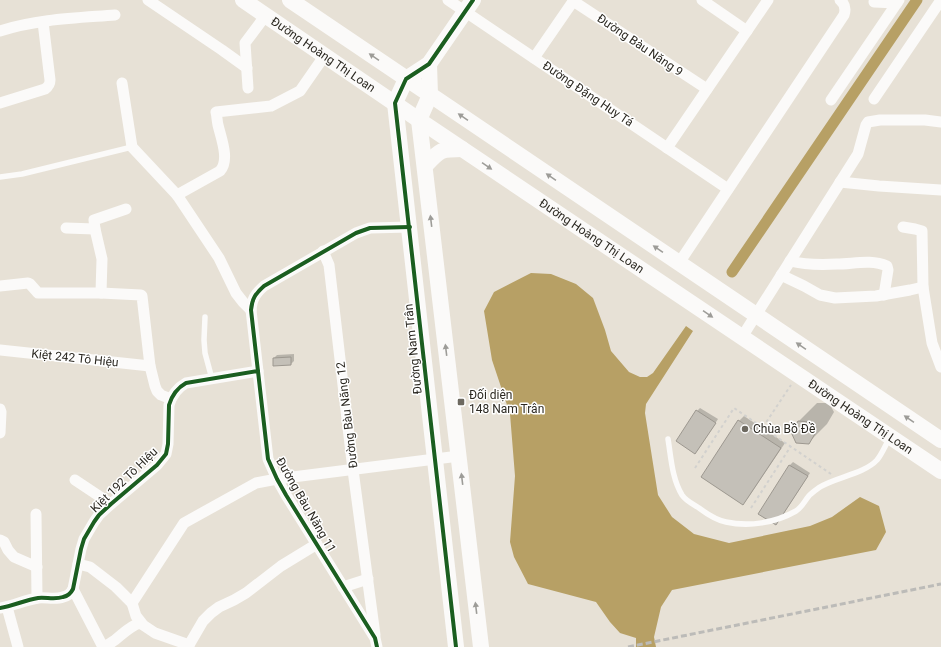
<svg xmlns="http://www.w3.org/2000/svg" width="941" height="647" viewBox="0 0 941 647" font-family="Roboto,sans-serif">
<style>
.water{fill:#b7a065}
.shadow{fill:#0003}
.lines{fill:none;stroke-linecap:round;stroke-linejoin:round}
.canal{stroke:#b7a065;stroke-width:11}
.building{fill:#c4c0b8;stroke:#9d9890}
.path{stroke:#d2d1ce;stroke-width:2;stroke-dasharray:3 3;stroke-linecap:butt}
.lane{stroke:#fbfaf9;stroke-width:5.5}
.street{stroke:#fbfaf9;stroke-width:11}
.secondary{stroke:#fbfaf9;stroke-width:16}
.rail{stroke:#bcbbb8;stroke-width:3;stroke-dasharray:6 3;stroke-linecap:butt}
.cycleway-casing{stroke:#fff;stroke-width:6}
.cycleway{stroke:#1b5e20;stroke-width:4}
.oneway{fill:#9d9c98}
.poi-dot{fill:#6d6960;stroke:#fff;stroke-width:1.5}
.labels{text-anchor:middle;stroke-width:3;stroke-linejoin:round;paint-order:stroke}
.street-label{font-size:12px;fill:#2b2821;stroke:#fff}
.poi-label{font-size:12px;fill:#2b2821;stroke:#fff;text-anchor:start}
</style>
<rect width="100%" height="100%" fill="#e7e1d6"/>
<path class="water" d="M531 273 551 274 576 284 593 298 605 330 611 351 629 372 640 377H647L653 373 686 326 693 331 646 404 645 413 658 495 672 517 694 534 729 543 810 526 832 517 860 497 879 506 886 532 876 550 672 590 661 607 654 637 656 647H636V638L620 633 610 622 596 602 528 584 514 557 510 542 515 476 510 414 492 360 484 311 494 292Z"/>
<g class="shadow">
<path d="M294 354V361L291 364 274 358 277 355Z"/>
<path d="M817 403H829L834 412 827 424 808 443 798 422Z"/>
<path d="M700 408 718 419 698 450 695 453 697 411Z"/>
<path d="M744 416 785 443 748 498 743 503 739 421Z"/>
<path d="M793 462 810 473 779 521 776 524 759 514 790 465Z"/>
</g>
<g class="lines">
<path class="canal" d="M732 272 917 0"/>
</g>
<g class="building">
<path d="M291 357V365L273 366V358Z"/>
<path d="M696 410 716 423 695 454 676 441Z"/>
<path d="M738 420 781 448 743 505 701 477Z"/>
<path d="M798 421 810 422 816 432 809 444 796 443 791 432Z"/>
<path d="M789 465 808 476 776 525 758 514Z"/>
</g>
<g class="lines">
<g class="path">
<path d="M763 427 791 385"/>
<path d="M695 468 734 408 831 474"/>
<path d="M751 508 791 446"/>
</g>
<g class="lane">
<path d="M0 177 22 174 132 147"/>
<path d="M205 317 204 340 205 353 212 379"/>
<path d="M668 439C671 457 672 479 682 495 686 501 693 504 699 508 707 514 716 520 726 522 749 527 775 523 796 511 802 507 804 502 808 497 811 493 816 490 820 487 836 477 864 474 877 460 882 454 885 446 889 439"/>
</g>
<g class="street">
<path d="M148 0 222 50 247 68"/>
<path d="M448 0 728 189"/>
<path d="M702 0 747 31"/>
<path d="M573 1 707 89"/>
<path d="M874 2 897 3"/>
<path d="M0 31C37 19 77 18 115 15"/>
<path d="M534 58 574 0"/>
<path d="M122 83 132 147 177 195 219 258 236 293 243 302 251 310"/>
<path d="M248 88 245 43 266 15"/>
<path d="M874 99 941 0"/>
<path d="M831 100 899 0"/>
<path d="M0 103 45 89C49 86 50 84 50 80L43 22"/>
<path d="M667 148 768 0"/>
<path d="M840 182 879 186 941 190"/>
<path d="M177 195 220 171C230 160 221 138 218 125 217 121 217 116 216 112L271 106 300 91 325 55"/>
<path d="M903 227 915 229 922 231 923 287 932 343 941 367"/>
<path d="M66 228 95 229"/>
<path d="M323 251 329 265 353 470 375 635"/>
<path d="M790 261C806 265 820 265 837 264 853 264 871 259 887 266L888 270 884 295"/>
<path d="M679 263 844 15C846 9 845 4 840 0"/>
<path d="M781 275 804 286 820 295 835 298 876 296 910 290 923 287"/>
<path d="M0 286 28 283 30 284 38 293H101L141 295 142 296 150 366 155 386 157 391 161 395 171 399"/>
<path d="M101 293 102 259 95 229 94 220 126 209"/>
<path d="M742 337 858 154 866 125 868 122 880 120H925L941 122"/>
<path d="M0 350 150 366"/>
<path d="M0 409 1 412 0 433"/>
<path d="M75 480 111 504"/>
<path d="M36 514 37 598"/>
<path d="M0 540 4 542 8 550 14 557 37 567"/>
<path d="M78 564 90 567 116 587 132 603 136 616 143 625 155 633 189 645"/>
<path d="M343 587 368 579"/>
<path d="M73 589 103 647"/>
<path d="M132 603 184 523 256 483 277 479 459 456"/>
<path d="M7 607 18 647"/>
<path d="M0 608C13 606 25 600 38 598 46 597 55 600 63 597 68 596 71 593 73 589L81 549 84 539 94 522 99 515 111 504 157 465 166 454 168 444 169 405C172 395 177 388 186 383L258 371"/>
<path d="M104 647C108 645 112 642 115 640 124 633 130 626 140 623"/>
<path d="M189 647V645L203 621 211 613 219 607 234 600 246 593 281 566 317 544"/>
<path d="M377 647 375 638 286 495 277 479 268 459 251 310C252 299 255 294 264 286L356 233 370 228 410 227"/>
</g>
<g class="secondary">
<path id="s1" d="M243 0 419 120 941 471"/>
<path d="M290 0 941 440"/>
<path d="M429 64 430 95 419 120 481 647"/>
<path d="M425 166C440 150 440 149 462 149"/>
<path d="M456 647 395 103 406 79 429 64 473 0"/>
</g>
<path class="rail" d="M628 647 941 584"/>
<g class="cycleway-casing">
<g id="cycleway">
<path d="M0 608C13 606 25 600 38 598 46 597 55 600 63 597 68 596 71 593 73 589L81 549 84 539 94 522 99 515 111 504 157 465 166 454 168 444 169 405C172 395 177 388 186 383L258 371"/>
<path d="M377 647 375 638 286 495 277 479 268 459 251 310C252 299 255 294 264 286L356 233 370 228 410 227"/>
<path d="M456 647 395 103 406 79 429 64 473 0"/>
</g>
</g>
<use href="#cycleway" class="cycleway"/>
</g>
<defs><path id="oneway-solid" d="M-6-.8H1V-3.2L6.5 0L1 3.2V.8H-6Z"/></defs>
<g class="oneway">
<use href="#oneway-solid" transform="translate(374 57) rotate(-146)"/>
<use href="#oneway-solid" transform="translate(463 117) rotate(-146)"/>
<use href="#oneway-solid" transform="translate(487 166) rotate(34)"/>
<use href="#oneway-solid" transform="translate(551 177) rotate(-146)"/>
<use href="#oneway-solid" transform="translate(431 221) rotate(-97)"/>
<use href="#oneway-solid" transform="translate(658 249) rotate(-146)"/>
<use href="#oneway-solid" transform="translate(708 314) rotate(34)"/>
<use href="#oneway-solid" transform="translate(801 346) rotate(-146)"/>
<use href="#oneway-solid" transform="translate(446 350) rotate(-97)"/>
<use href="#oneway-solid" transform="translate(909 419) rotate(-146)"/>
<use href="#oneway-solid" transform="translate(462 479) rotate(-97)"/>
<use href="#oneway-solid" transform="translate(476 608) rotate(-97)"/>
</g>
<g class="poi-dot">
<rect x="457" y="398" width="8" height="8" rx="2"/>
<circle cx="745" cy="429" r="4"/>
</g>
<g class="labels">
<g class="street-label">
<text transform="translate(640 45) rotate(34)" y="4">Đường Bàu Năng 9</text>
<text dy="4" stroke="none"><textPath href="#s1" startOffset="97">Đường Hoàng Thị Loan</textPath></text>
<text transform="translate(588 94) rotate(34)" y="4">Đường Đặng Huy Tá</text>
<text dy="4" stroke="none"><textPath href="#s1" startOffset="421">Đường Hoàng Thị Loan</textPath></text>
<text transform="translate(413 349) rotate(-96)" y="4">Đường Nam Trân</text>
<text transform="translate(75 358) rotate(6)" y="4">Kiệt 242 Tô Hiệu</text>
<text transform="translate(347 415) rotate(-97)" y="4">Đường Bàu Năng 12</text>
<text dy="4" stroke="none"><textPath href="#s1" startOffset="745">Đường Hoàng Thị Loan</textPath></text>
<text transform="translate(124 480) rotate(-44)" y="4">Kiệt 192 Tô Hiệu</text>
<text transform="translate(306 505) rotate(60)" y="4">Đường Bàu Năng 11</text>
</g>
<g class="poi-label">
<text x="469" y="399">Đối diện<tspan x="469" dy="14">148 Nam Trân</tspan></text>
<text x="753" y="433">Chùa Bồ Đề</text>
</g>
</g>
</svg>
